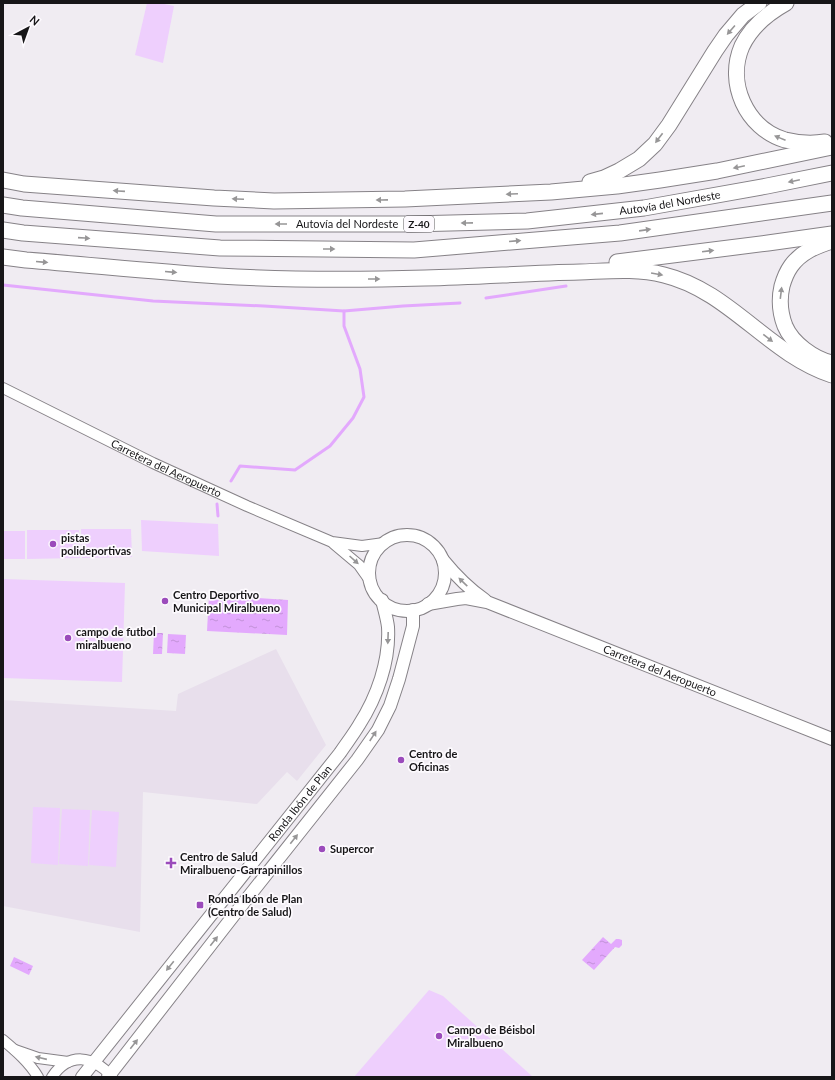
<svg xmlns="http://www.w3.org/2000/svg" width="835" height="1080" viewBox="0 0 835 1080" font-family="Lato,sans-serif">
<style>
.built{fill:#e8dfec}
.pitch{fill:#eecffd}
.water{fill:url(#water-ripples)}
.lines{fill:none;stroke-linecap:round;stroke-linejoin:round}
.stream{stroke:#e3a9fd;stroke-width:3}
.tertiary-casing{stroke:#868287;stroke-width:12}
.secondary-casing{stroke:#868287;stroke-width:14}
.motorway-casing{stroke:#868287;stroke-width:17}
.tertiary{stroke:#fff;stroke-width:10}
.secondary{stroke:#fff;stroke-width:12}
.motorway{stroke:#fff;stroke-width:15}
.oneway{fill:#979697}
.poi-dot{fill:#9b4bbb;stroke:#fdfafe;stroke-width:1.5}
.labels{text-anchor:middle;stroke-width:3.5;stroke-linejoin:round;paint-order:stroke}
.shield{fill:#fdfafe;stroke:#5c5a5d;stroke-width:1}
.shield-label{font-size:10px;font-weight:bold;fill:#171618}
.street-label{font-size:11px;fill:#171618;stroke:#fdfafe}
.poi-label{font-size:11px;font-weight:bold;fill:#171618;stroke:#fdfafe;text-anchor:start}
</style>
<defs>
<pattern id="water-ripples" width="26" height="14" patternUnits="userSpaceOnUse"><rect width="26" height="14" fill="#e3a9fd"/><path d="M2 4q2-2 4 0t4 0M15 11q2-2 4 0t4 0" fill="none" stroke="#c291d8"/></pattern>
</defs>
<rect width="100%" height="100%" fill="#f0ecf2"/>
<path class="built" d="M276 649 326 745 297 781 287 772 257 804 143 792 140 932 3 906V700L176 711 178 694Z"/>
<g class="pitch">
<path d="M147 3H159L174 6 163 63 135 55Z"/>
<path d="M141 520 218 524 219 556 142 551Z"/>
<path d="M81 529H131L132 557 82 558Z"/>
<path d="M27 530H79L80 558 27 559Z"/>
<rect x="3" y="531" width="22" height="28"/>
<path d="M3 579 125 583 122 682 3 678Z"/>
<path d="M33 807 60 808 58 865 31 863Z"/>
<path d="M62 809 90 810 88 866 59 864Z"/>
<path d="M92 810 119 812 116 867 89 865Z"/>
<path d="M429 990 443 996 533 1077H354Z"/>
</g>
<g class="water">
<path d="M209 595 288 600 287 635 207 631Z"/>
<path d="M154 633H163L162 654H153Z"/>
<path d="M168 634 186 635 185 654 167 653Z"/>
<path d="M603 937 611 944 616 939H619L622 940V945L619 948 615 947 594 970 582 960Z"/>
<path d="M14 957 33 966 29 975 10 966Z"/>
</g>
<g class="lines">
<g class="stream">
<path d="M3 285 153 301 264 306 344 311 403 306 460 303"/>
<path d="M486 298 566 286"/>
<path d="M231 481 240 466 295 470 330 446 353 418 364 397 360 369 344 326V311"/>
<path d="M217 504 218 516"/>
</g>
<g class="tertiary-casing">
<g id="tertiary">
<path id="s1" d="M3 388 153 463 247 506 332 542 362 546 384 543"/>
<path d="M334 544 359 565 371 582"/>
<path d="M3 1040C16 1051 29 1062 38 1077"/>
<path d="M15 1050 38 1058 68 1062"/>
<path d="M52 1077C69 1052 93 1055 112 1077"/>
</g>
</g>
<g class="secondary-casing">
<g id="secondary">
<circle cx="407" cy="573" r="38"/>
<path d="M443 560C456 576 469 589 485 600"/>
<path id="s2" d="M428 604 457 599 466 598 487 602 832 739"/>
<path id="s3" d="M82 1077 340 753C346 744 353 735 359 725 377 697 390 661 388 627 387 618 384 609 382 600"/>
<path d="M108 1077 234 915 357 760 378 730 390 706 399 679 413 626V610"/>
</g>
</g>
<g class="motorway-casing">
<g id="motorway">
<path d="M786 3C768 13 751 27 742 46 726 83 746 128 785 140 797 143 813 144 825 142"/>
<path d="M3 180 24 184 214 198 274 201 405 199 551 192 617 186 660 180 717 171 832 147"/>
<path d="M590 182 604 178 619 171 639 159 655 144 669 125 715 51 726 35 743 15 759 3"/>
<path id="s4" d="M3 205 22 208 216 224H411L527 221 644 208 767 186 832 173"/>
<path d="M3 230 23 233 220 248 414 250 620 233 832 203"/>
<path d="M832 241C816 246 801 252 791 266 786 273 784 279 782 286 779 299 780 313 785 326 792 343 814 359 832 363"/>
<path d="M3 257 26 260C90 265 155 272 219 276 287 280 356 280 425 278 477 277 528 273 580 272 609 271 636 268 664 275 730 291 768 354 832 375"/>
<path d="M617 262 768 243 832 234"/>
</g>
</g>
<use href="#tertiary" class="tertiary"/>
<use href="#secondary" class="secondary"/>
<use href="#motorway" class="motorway"/>
</g>
<defs><path id="oneway-solid" d="M-6-.8H1V-3.2L6.5 0L1 3.2V.8H-6Z"/></defs>
<g class="oneway">
<use href="#oneway-solid" transform="translate(731 30) rotate(131)"/>
<use href="#oneway-solid" transform="translate(659 138) rotate(127)"/>
<use href="#oneway-solid" transform="translate(780 138) rotate(-158)"/>
<use href="#oneway-solid" transform="translate(739 167) rotate(168)"/>
<use href="#oneway-solid" transform="translate(794 181) rotate(168)"/>
<use href="#oneway-solid" transform="translate(119 191) rotate(-176)"/>
<use href="#oneway-solid" transform="translate(512 194) rotate(177)"/>
<use href="#oneway-solid" transform="translate(238 199) rotate(-177)"/>
<use href="#oneway-solid" transform="translate(382 200) rotate(179)"/>
<use href="#oneway-solid" transform="translate(597 214) rotate(174)"/>
<use href="#oneway-solid" transform="translate(467 223) rotate(179)"/>
<use href="#oneway-solid" transform="translate(281 224) rotate(-180)"/>
<use href="#oneway-solid" transform="translate(645 230) rotate(-8)"/>
<use href="#oneway-solid" transform="translate(84 238) rotate(4)"/>
<use href="#oneway-solid" transform="translate(515 241) rotate(-5)"/>
<use href="#oneway-solid" transform="translate(329 249)"/>
<use href="#oneway-solid" transform="translate(708 251) rotate(-7)"/>
<use href="#oneway-solid" transform="translate(42 262) rotate(5)"/>
<use href="#oneway-solid" transform="translate(171 272) rotate(5)"/>
<use href="#oneway-solid" transform="translate(657 274) rotate(10)"/>
<use href="#oneway-solid" transform="translate(374 279)"/>
<use href="#oneway-solid" transform="translate(781 293) rotate(-83)"/>
<use href="#oneway-solid" transform="translate(768 338) rotate(38)"/>
<use href="#oneway-solid" transform="translate(354 560) rotate(42)"/>
<use href="#oneway-solid" transform="translate(463 582) rotate(-136)"/>
<use href="#oneway-solid" transform="translate(388 638) rotate(92)"/>
<use href="#oneway-solid" transform="translate(373 736) rotate(-57)"/>
<use href="#oneway-solid" transform="translate(294 839) rotate(-52)"/>
<use href="#oneway-solid" transform="translate(214 941) rotate(-52)"/>
<use href="#oneway-solid" transform="translate(170 966) rotate(129)"/>
<use href="#oneway-solid" transform="translate(134 1044) rotate(-52)"/>
<use href="#oneway-solid" transform="translate(41 1058) rotate(-167)"/>
</g>
<g class="poi-dot">
<circle cx="53" cy="544" r="4"/>
<circle cx="165" cy="601" r="4"/>
<circle cx="68" cy="638" r="4"/>
<circle cx="401" cy="760" r="4"/>
<circle cx="322" cy="849" r="4"/>
<path d="M169 857h4v4h4v4h-4v4h-4v-4h-4v-4h4z"/>
<rect x="196" y="901" width="8" height="8" rx="2"/>
<circle cx="439" cy="1036" r="4"/>
</g>
<g class="labels">
<rect class="shield" x="404" y="216" width="30" height="16" rx="3"/>
<g class="shield-label">
<text x="419" y="228">Z-40</text>
</g>
<g class="street-label">
<text dy="4" stroke="none"><textPath href="#s4" startOffset="669">Autovía del Nordeste</textPath></text>
<text dy="4" stroke="none"><textPath href="#s4" startOffset="345">Autovía del Nordeste</textPath></text>
<text dy="4" stroke="none"><textPath href="#s1" startOffset="182">Carretera del Aeropuerto</textPath></text>
<text dy="4" stroke="none"><textPath href="#s2" startOffset="246">Carretera del Aeropuerto</textPath></text>
<text dy="4" stroke="none"><textPath href="#s3" startOffset="350">Ronda Ibón de Plan</textPath></text>
</g>
<g class="poi-label">
<text x="61" y="542">pistas<tspan x="61" dy="13">polideportivas</tspan></text>
<text x="173" y="599">Centro Deportivo<tspan x="173" dy="13">Municipal Miralbueno</tspan></text>
<text x="76" y="636">campo de futbol<tspan x="76" dy="13">miralbueno</tspan></text>
<text x="409" y="758">Centro de<tspan x="409" dy="13">Oficinas</tspan></text>
<text x="330" y="853">Supercor</text>
<text x="180" y="861">Centro de Salud<tspan x="180" dy="13">Miralbueno-Garrapinillos</tspan></text>
<text x="208" y="903">Ronda Ibón de Plan<tspan x="208" dy="13">(Centro de Salud)</tspan></text>
<text x="447" y="1034">Campo de Béisbol<tspan x="447" dy="13">Miralbueno</tspan></text>
</g>
</g>
<rect width="835" height="1080" fill="none" stroke="#171618" stroke-width="8"/>
<g transform="translate(28 28) rotate(41)" stroke="#fdfafe" stroke-width="3" paint-order="stroke">
<path d="M0-3L7 15L0 10L-7 15Z" fill="#171618"/>
<text y="-6" font-size="11" font-weight="bold" text-anchor="middle" fill="#171618">N</text>
</g>
</svg>
